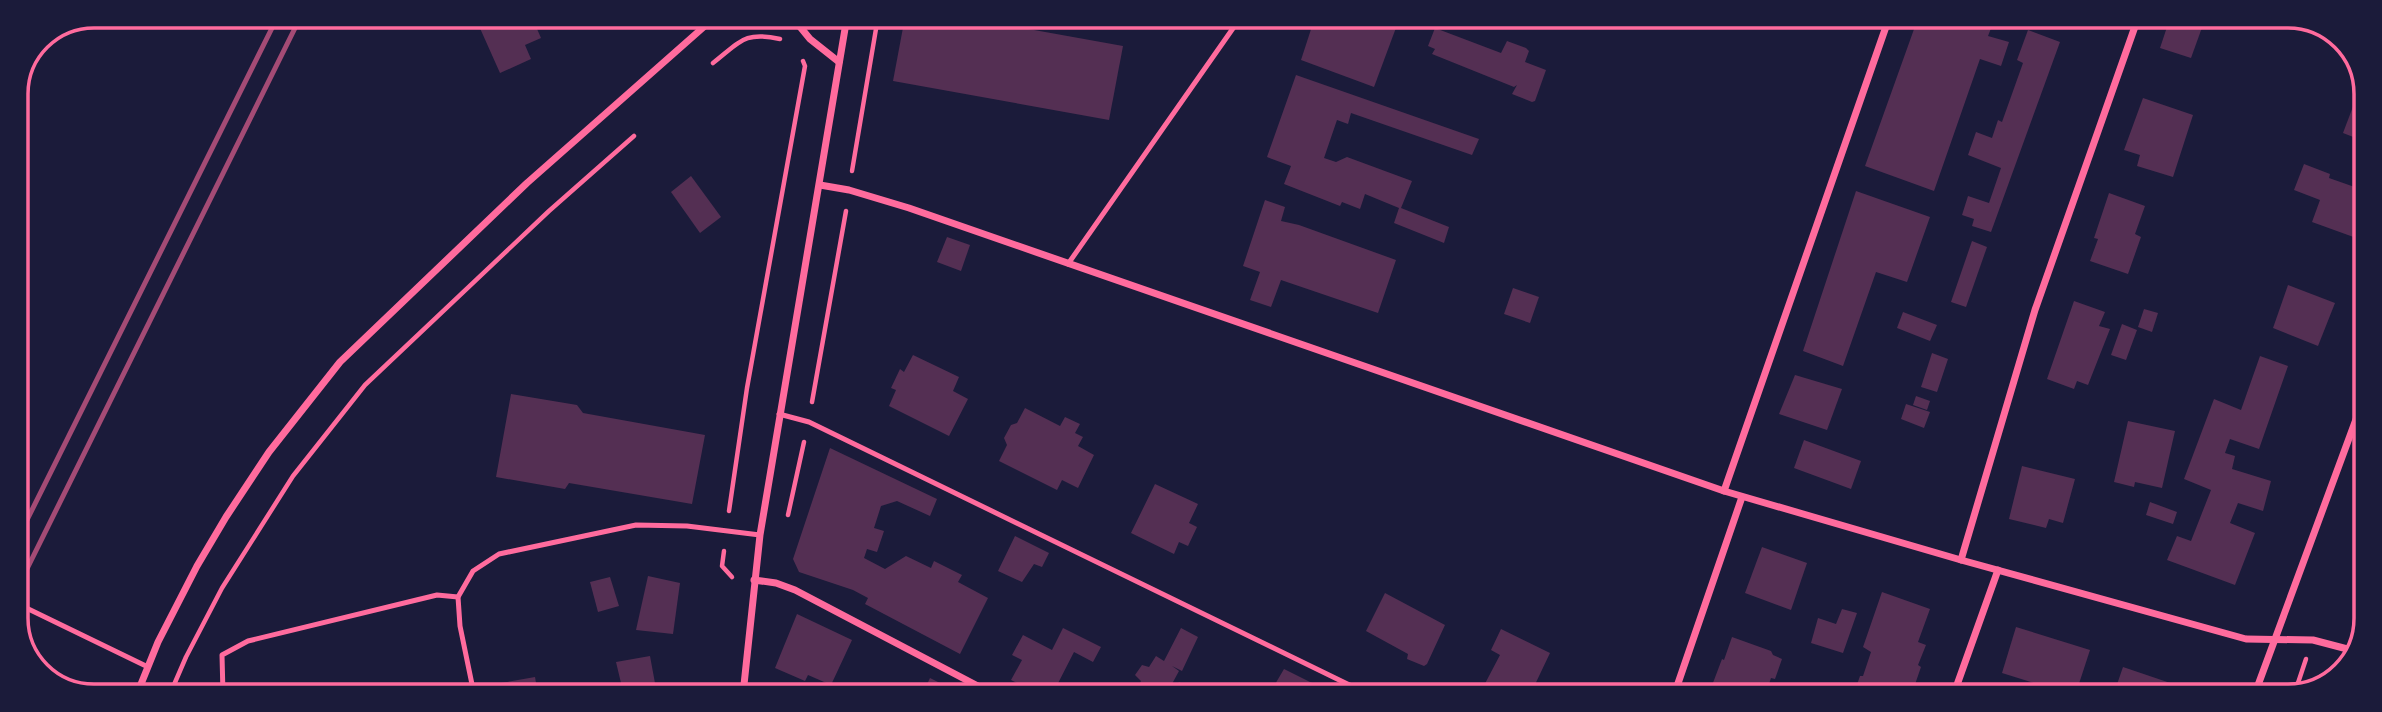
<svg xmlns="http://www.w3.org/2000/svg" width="2382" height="712" viewBox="0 0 2382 712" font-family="'Asap Condensed',sans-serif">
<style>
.building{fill:#542f53}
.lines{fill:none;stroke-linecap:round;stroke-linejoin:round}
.path{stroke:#ff6b9d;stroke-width:4.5}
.service{stroke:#ff6b9d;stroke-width:5}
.minor{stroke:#ff6b9d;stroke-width:7}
.rail{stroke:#a44b75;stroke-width:5}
.rim{fill:none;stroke:#ff6b9d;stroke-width:3.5}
</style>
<rect width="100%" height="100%" fill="#1b1b3a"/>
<g class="building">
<path d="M494 16H547L534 22 541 38 525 45 531 59 500 73 479 26 495 19Z"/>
<path d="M905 17H961L1123 46 1109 120 893 81Z"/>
<path d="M1315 17H1400L1374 87 1301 60Z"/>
<path d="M1918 18H1995L1988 36 2009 42 2001 66 1980 59 1934 191 1865 166Z"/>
<path d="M2072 18H2102L2099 28Z"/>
<path d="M2170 18H2193L2204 22 2191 58 2160 48Z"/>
<path d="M1435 28 1501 53 1507 41 1526 48 1529 51 1525 62 1546 70 1535 101 1532 102 1512 94 1517 85 1514 87 1432 54 1435 49 1428 46Z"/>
<path d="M2028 30 2060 42 1991 232 1972 226 1974 219 1962 215 1968 196 1989 203 2001 168 1968 155 1976 132 1992 138 1998 120 2002 122 2023 63 2017 60Z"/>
<path d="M1296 75 1479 139 1472 155 1351 113 1348 124 1337 120 1324 158 1336 162 1347 157 1412 181 1401 208 1449 227 1444 243 1394 223 1399 208 1365 194 1360 209 1342 202 1340 206 1284 184 1291 166 1267 157Z"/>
<path d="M2360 88 2366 90V142L2343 133Z"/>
<path d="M2143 98 2193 115 2173 177 2137 166 2140 155 2124 150Z"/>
<path d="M2304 164 2330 174 2329 178 2366 191 2365 222 2359 239 2312 222 2320 200 2294 190Z"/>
<path d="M691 176 721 217 700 233 671 192Z"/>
<path d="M1856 191 1930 217 1907 282 1876 272 1843 366 1803 351Z"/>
<path d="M2109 193 2145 206 2135 234 2141 237 2128 274 2090 261 2098 239 2094 238Z"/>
<path d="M1265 200 1285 207 1281 221 1299 225 1396 260 1378 313 1281 280 1271 307 1250 300 1260 272 1243 266Z"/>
<path d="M947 237 970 245 961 271 937 262Z"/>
<path d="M1972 241 1987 247 1966 307 1951 302Z"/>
<path d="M2288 285 2335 303 2318 346 2273 328Z"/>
<path d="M1513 288 1539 297 1530 323 1504 314Z"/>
<path d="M2074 301 2105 312 2099 326 2110 329 2088 385 2077 381 2074 389 2047 379Z"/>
<path d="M2144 309 2158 313 2152 332 2138 327Z"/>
<path d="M1903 312 1937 325 1930 341 1897 328Z"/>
<path d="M2122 324 2137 330 2126 360 2111 355Z"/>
<path d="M1932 353 1948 359 1937 392 1921 387Z"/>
<path d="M913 355 959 377 953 391 968 399 949 436 889 406 896 390 891 388 900 369 904 372Z"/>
<path d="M2260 356 2288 366 2259 449 2230 439 2225 453 2235 456 2232 469 2271 481 2263 511 2238 503 2230 523 2255 533 2235 585 2167 560 2177 536 2191 541 2211 490 2184 479 2214 399 2241 410Z"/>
<path d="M1795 375 1842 389 1827 430 1779 414Z"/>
<path d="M511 394 577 405 583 413 705 435 692 504 569 483 565 489 496 477Z"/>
<path d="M1916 396 1930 401 1927 410 1913 405Z"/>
<path d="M1906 404 1930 412 1924 428 1901 419Z"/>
<path d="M1025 408 1060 426 1065 417 1080 424 1075 433 1083 437 1078 446 1094 455 1078 488 1062 480 1057 490 999 461 1007 445 1004 438 1011 425 1017 423Z"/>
<path d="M2128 421 2175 431 2162 488 2135 482 2134 487 2114 482Z"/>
<path d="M1804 440 1861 461 1851 489 1794 468Z"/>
<path d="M830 448 937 499 930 516 897 501 881 506 874 528 884 531 877 552 867 549 864 558 885 569 906 556 931 568 934 561 962 575 958 582 988 598 960 654 865 604 868 598 853 590 799 572 793 559Z"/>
<path d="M2022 466 2075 479 2063 523 2049 519 2046 528 2009 519Z"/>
<path d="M1155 484 1198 504 1189 523 1197 527 1188 546 1179 542 1174 554 1131 533Z"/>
<path d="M2150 502 2177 512 2173 524 2146 515Z"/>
<path d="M1015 536 1049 553 1042 567 1034 564 1022 582 998 571Z"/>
<path d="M1762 547 1807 563 1791 610 1745 593Z"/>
<path d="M648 576 680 583 673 634 636 630Z"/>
<path d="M610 577 619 606 598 612 590 582Z"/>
<path d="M1882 592 1930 609 1918 642 1926 645 1918 665 1921 667 1911 696H1853L1860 676H1863L1871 652 1863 647Z"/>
<path d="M1385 593 1445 625 1427 664 1424 666 1407 659 1408 654 1366 631Z"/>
<path d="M1842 609 1857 613 1843 653 1811 643 1818 618 1836 624Z"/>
<path d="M797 614 852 640 831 685 808 675 805 681 775 668Z"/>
<path d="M2016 627 2090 650 2075 696 2002 673Z"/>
<path d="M1063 628 1101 647 1093 662 1074 652 1052 695H1040L1011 680 1022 660 1012 655 1023 635 1052 650Z"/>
<path d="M1181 628 1198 637 1182 671 1172 666 1179 671 1166 695H1133L1141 681 1135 675 1142 665 1149 667 1156 656 1164 661Z"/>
<path d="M1501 629 1550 653 1530 695H1479L1500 655 1491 650Z"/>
<path d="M1732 637 1771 651 1773 655 1782 659 1775 679 1771 678 1765 696H1708L1722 659 1724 660Z"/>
<path d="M650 656 657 694H565L621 683 616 662Z"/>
<path d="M2123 667 2188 689 2186 696H2113Z"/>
<path d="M1284 669 1336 695H1303L1287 687 1284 692 1274 686Z"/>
<path d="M535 677 538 694H503L501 683Z"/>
<path d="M930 678 944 685 940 695H922Z"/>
<path d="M1179 682 1204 695H1172Z"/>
</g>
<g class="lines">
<g class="path">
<path d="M713 63C740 42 744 31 780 39"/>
<path d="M852 171 878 17"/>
<path d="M812 402 846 211"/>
<path d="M729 511 747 388 805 66 803 61"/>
<path d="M788 515 804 442"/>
<path d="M724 551 722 566 732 577"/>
<path d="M170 694 186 657 222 588 293 476 365 385 549 211 634 136"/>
<path d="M2294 695 2306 659"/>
</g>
<g class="service">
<path d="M1068 264 1236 24 1238 17"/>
<path d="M779 414 809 422 1370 695"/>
<path d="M16 603 148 667"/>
<path d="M223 694 222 655 248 641 437 595 458 597"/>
<path d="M474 694 460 626 458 597 473 571 499 554 636 525 687 526 760 535"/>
</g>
<g class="minor">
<path d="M792 17 810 39 839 62"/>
<path d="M820 185 849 190 909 208 1724 491 1961 560 2246 639 2313 640 2355 651"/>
<path d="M1724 491 1889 18"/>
<path d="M1961 560 2035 310 2138 18"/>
<path d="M754 580 776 583 795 590 995 695"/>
<path d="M137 694 158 642 197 566 226 517 269 452 340 362 527 183 715 17"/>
<path d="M743 694 760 535 847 17"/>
<path d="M1674 695 1742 497"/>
<path d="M1953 696 1998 570"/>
<path d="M2254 696 2365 395"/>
</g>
<g class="rail">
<path d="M16 542 278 16"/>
<path d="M16 591 301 16"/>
</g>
</g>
<path d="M0 0H2382V712H0ZM94 28H2288A66 66 0 0 1 2354 94V618A66 66 0 0 1 2288 684H94A66 66 0 0 1 28 618V94A66 66 0 0 1 94 28Z" fill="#1b1b3a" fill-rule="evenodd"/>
<path class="rim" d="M94 28H2288A66 66 0 0 1 2354 94V618A66 66 0 0 1 2288 684H94A66 66 0 0 1 28 618V94A66 66 0 0 1 94 28Z"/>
</svg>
